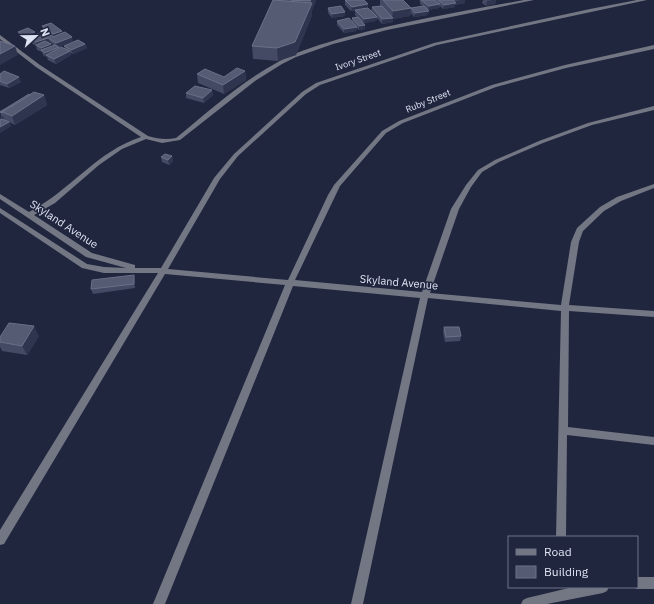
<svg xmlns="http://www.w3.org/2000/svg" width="654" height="604" viewBox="0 0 654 604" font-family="'IBM Plex Sans',sans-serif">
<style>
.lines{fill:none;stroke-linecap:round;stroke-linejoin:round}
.street{fill:#737784;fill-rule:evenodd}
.wall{fill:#444a63;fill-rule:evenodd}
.shaded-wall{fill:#2f354e}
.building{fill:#545b72;stroke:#6a7086}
.labels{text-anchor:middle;stroke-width:3;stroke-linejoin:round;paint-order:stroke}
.far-street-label{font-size:9px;fill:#dee3f3;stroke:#21263f}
.street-label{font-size:11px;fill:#dee3f3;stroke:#21263f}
</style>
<rect width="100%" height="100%" fill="#21263f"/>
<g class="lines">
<g class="street">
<path d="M524 0H534L387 30 333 44 296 57 282 64 255 81 180 140 162 143 146 139 122 149 99 165 55 203 34 215 92 253 135 265V268H161L214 178 234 154 302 92 316 83 434 43 590 9 637 0H647L437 45 320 85 306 94 238 156 220 179 168 269 288 280 328 195 334 185 382 131 399 121 492 85 565 65 654 45V49L566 68 496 87 403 123 386 133 340 186 295 280 422 292 451 209 466 185 478 170 495 160 539 141 588 123 654 106V110L592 125 543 143 499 162 482 172 471 187 459 209 430 293 561 305 571 242 577 228 600 207 617 197 654 184V188L621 201 604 211 583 231 579 242 569 305 654 311V317L569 311 568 427 654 437V445L567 435 566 537H556L561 311 428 298 363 604H351L420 298 293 286 165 604H153L285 285 165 274 4 544 0 545V530L158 273H104L82 268 0 213V208L87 264 104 267 126 268 86 257 0 199V194L29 212C70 191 97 151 141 137L36 67 0 39V35L40 65 148 136C158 139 166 140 176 138 209 111 241 82 278 62 299 50 323 44 346 37 405 21 464 11 524 0Z"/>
<path d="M637 577H654V589H637L633 587H637Z"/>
<path d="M573 587H609L607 591 603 593 547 604H521L523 600 527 598Z"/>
</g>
</g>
<g class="wall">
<path d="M273 0H316L312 10V15L296 55 278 61 253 59 252 46Z"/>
<path d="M345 0 368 4V8L371 11 372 7 380 6V0H403L411 8 423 6 420 4V1L419 0H465V3L455 5V7L443 9 440 6 439 8 428 10V15L414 17 411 13 410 16 393 19V22L382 24 377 18 376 21 364 23 365 29 359 30 357 28 356 31 344 33 337 25V21L352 22V18L357 17 355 15V11H351L345 5Z"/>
<path d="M483 0H496L495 4 486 6 482 3Z"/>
<path d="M328 8 345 12V16L332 18 328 13Z"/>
<path d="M42 26 62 31 63 33 73 41 58 47 59 49H65L64 46 85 44 87 48 73 54 71 53V55L56 64 48 60 47 57H46L43 55 42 52 37 50 36 46 30 42 29 40 26 41 19 36 18 32 36 35 44 31ZM50 42 54 46 51 47V44L48 43Z"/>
<path d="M245 71 246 80 224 94 198 83 197 74 224 77Z"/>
<path d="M0 74 21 82 9 88 0 85Z"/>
<path d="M212 90 213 95 204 103 186 98V93Z"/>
<path d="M30 95H44L47 105 15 125 9 122 11 126 0 133 1 115 0 111Z"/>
<path d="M172 156 173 161 169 165 162 162 161 157Z"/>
<path d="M135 280V288L93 294 91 289Z"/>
<path d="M444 327 461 336 460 341 445 342 443 332Z"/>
<path d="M39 336 27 355 2 351 0 347V337Z"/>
</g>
<g class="shaded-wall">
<path d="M311 0H316L312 10V15L296 55 278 61 277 48 310 7Z"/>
<path d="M461 0H465V3L455 5V7L443 9 444 5 455 3V1Z"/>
<path d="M492 0H496L495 4 486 6 487 1Z"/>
<path d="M368 4V8L351 11 352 7Z"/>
<path d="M440 4 439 8 428 10 429 6Z"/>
<path d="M411 8 410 16 393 19V22L382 24V19L392 18 393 11Z"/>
<path d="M429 11 428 15 414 17 415 13Z"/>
<path d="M345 12V16L332 18V14Z"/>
<path d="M377 17 376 21 363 23 364 19Z"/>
<path d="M365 25V29L359 30V26Z"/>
<path d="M357 27 356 31 344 33V29Z"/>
<path d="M62 31 63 35 55 38 53 34Z"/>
<path d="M35 32 37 37H29V40L26 41 25 36Z"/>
<path d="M72 37 73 41 57 48 56 43Z"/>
<path d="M48 38 50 42 38 47 37 46 36 42Z"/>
<path d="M51 44 52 48 42 51 41 48Z"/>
<path d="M85 44 87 48 73 54 71 50Z"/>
<path d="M15 46 18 55 0 65V54Z"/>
<path d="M59 47 60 52 46 55 47 57H46L45 53Z"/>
<path d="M70 51 71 55 56 64 54 59Z"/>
<path d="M245 71 246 80 224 94 223 85Z"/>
<path d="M19 77 21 82 9 88 7 84Z"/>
<path d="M212 90 213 95 204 103 203 98Z"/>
<path d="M44 95 47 105 15 125 12 116Z"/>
<path d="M3 116 5 121 0 124V118Z"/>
<path d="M9 122 11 126 0 133V127Z"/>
<path d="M172 156 173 161 169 165 168 160Z"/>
<path d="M134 275 135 280V288L134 284Z"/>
<path d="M34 326 39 336 27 355 22 346Z"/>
</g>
<g class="building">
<path d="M273 0 312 3 295 42 277 48 252 46Z"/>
<path d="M291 0H311L310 1Z"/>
<path d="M345 0H364L368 4 352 7Z"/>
<path d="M383 0H403L411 8 393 11Z"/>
<path d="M421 0H435L440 4 429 6Z"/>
<path d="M438 0H453L456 3 444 5Z"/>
<path d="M341 6 345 12 332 14 328 8Z"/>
<path d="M382 6 393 18 382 19 372 7Z"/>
<path d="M424 6 429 11 415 13 411 8Z"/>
<path d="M368 8 377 17 364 19 355 10Z"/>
<path d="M358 17 365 25 359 26 352 18Z"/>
<path d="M349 18 357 27 344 29 337 21Z"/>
<path d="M51 23 62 31 53 34 42 26Z"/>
<path d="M28 28 35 32 25 36 18 32Z"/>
<path d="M45 31 53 37 65 32 72 37 56 43 48 38 36 42 29 37Z"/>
<path d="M78 40 85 44 71 50 64 46Z"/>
<path d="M0 41 15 46 0 54Z"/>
<path d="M45 41 51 44 41 48 36 45Z"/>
<path d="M55 45 59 47 45 53 41 50Z"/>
<path d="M61 47 70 51 54 59 46 55Z"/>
<path d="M237 68 245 71 223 85 197 74 205 69 224 77Z"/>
<path d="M4 71 19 77 7 84 0 81V74Z"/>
<path d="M195 86 212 90 203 98 186 93Z"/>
<path d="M34 92 44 95 12 116 2 112Z"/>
<path d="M29 94 30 95 2 112V113L0 112Z"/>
<path d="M2 119 9 122 0 127V120Z"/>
<path d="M165 154 172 156 168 160 161 157Z"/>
<path d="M134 275V284L91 289 92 280Z"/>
<path d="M9 323 34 326 22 346 0 342V337Z"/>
<path d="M444 327H459L461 336 446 337Z"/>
</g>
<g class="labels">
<g class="far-street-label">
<text transform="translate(358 60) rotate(-19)" y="3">Ivory Street</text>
<text transform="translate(428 101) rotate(-22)" y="3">Ruby Street</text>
</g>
<g class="street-label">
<text transform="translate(64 224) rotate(33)" y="4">Skyland Avenue</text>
<text transform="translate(399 282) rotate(5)" y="4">Skyland Avenue</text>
</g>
</g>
<rect x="508" y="536" width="130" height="52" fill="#21263f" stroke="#6d7287"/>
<rect x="516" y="549" width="20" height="6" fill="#737784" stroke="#6d7287"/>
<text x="544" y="556" font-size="12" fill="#dee3f3">Road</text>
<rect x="516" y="566" width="20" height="12" fill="#545b72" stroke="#6d7287"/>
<text x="544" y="576" font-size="12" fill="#dee3f3">Building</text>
<g transform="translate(36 36) rotate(68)" stroke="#21263f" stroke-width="3" paint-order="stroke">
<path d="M0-3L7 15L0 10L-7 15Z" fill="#dee3f3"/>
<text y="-6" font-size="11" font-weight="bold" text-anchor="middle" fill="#dee3f3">N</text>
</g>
</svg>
